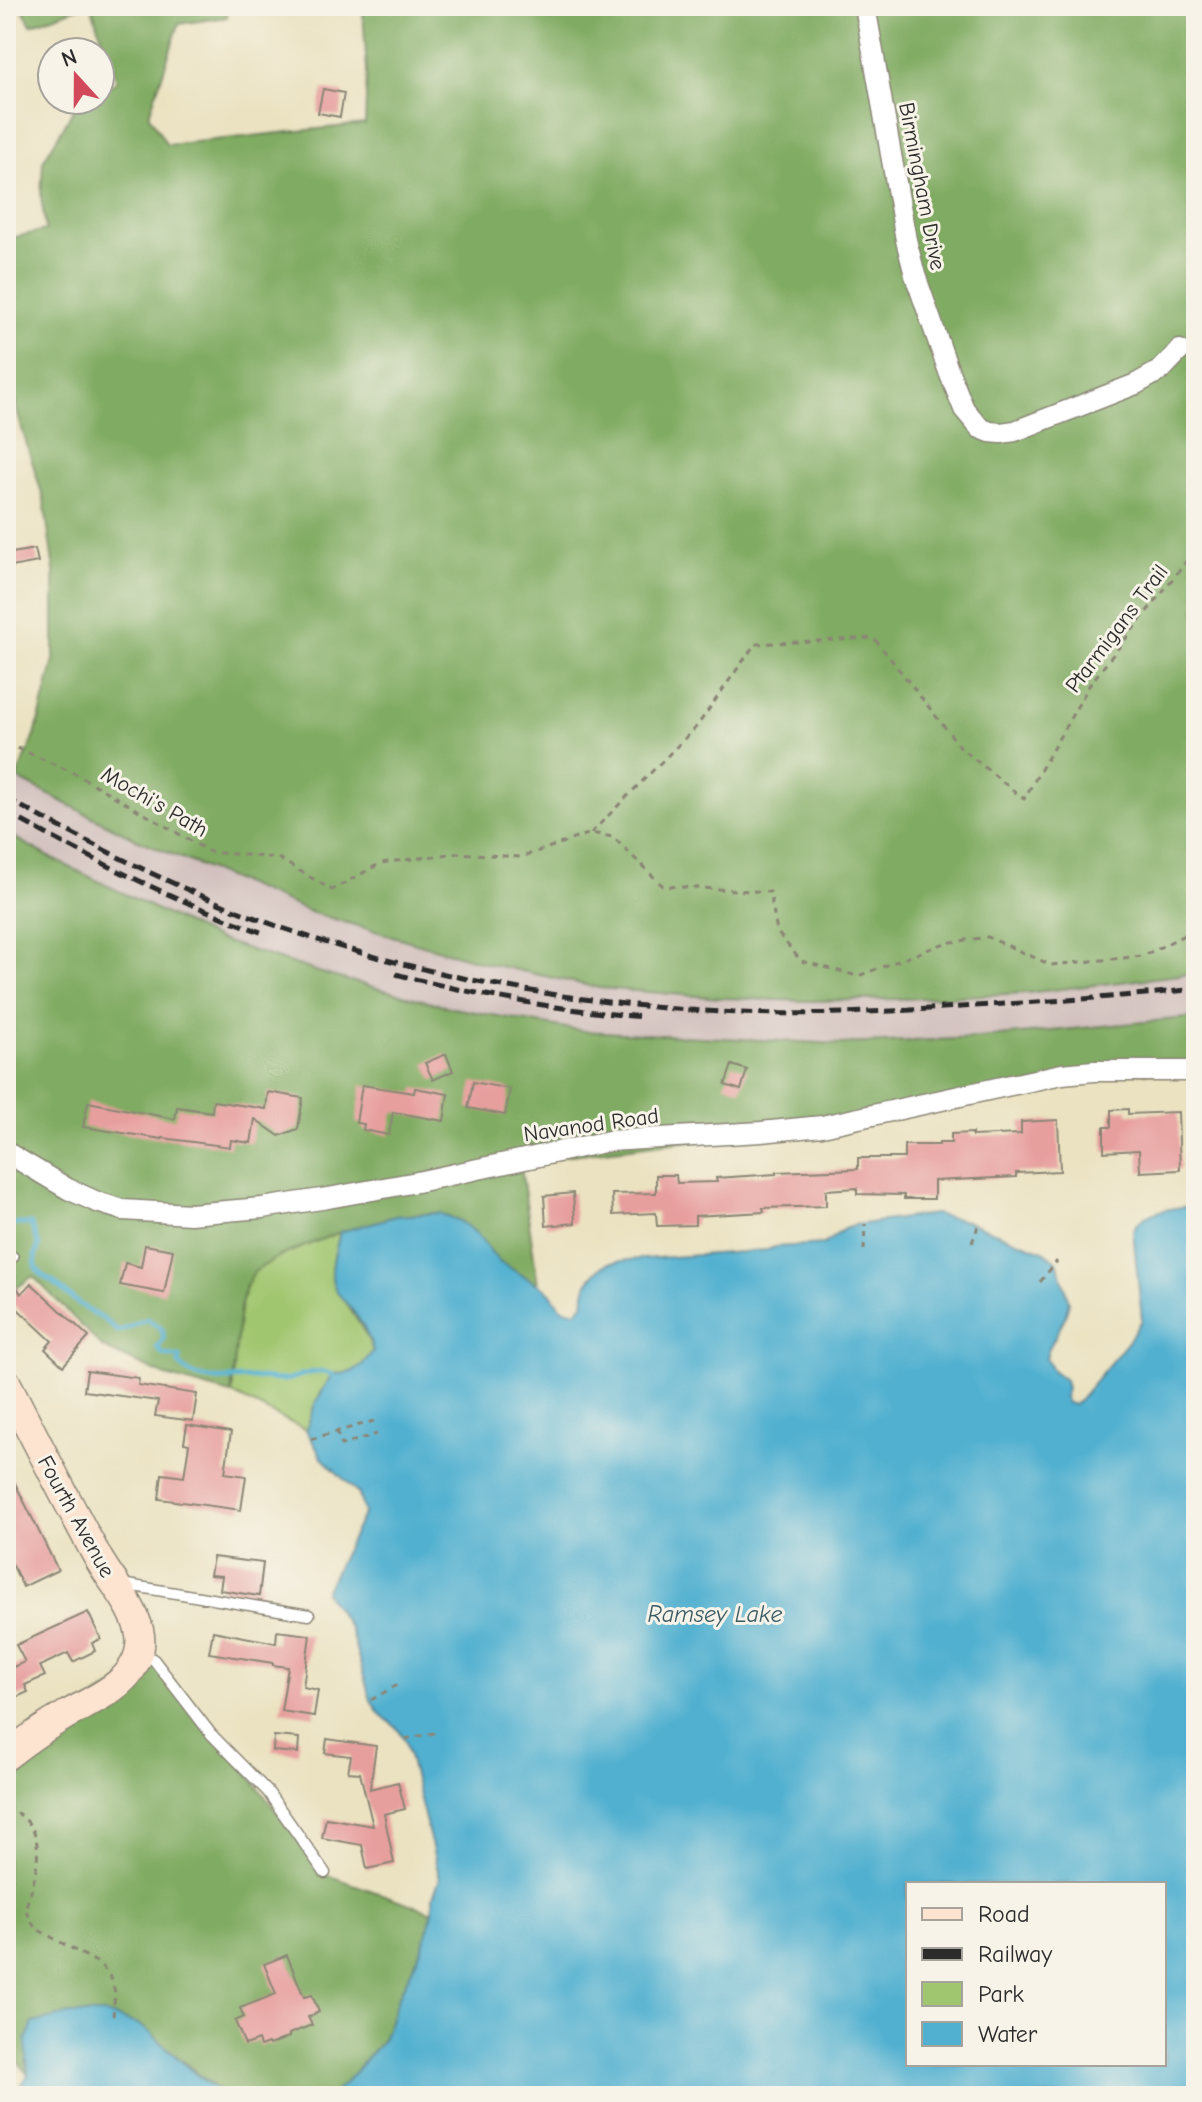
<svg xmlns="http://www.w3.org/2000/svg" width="1202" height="2102" viewBox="0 0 1202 2102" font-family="'Comic Neue',sans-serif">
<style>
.industrial{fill:#d1c0bd}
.green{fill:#a1c670;stroke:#66784e;stroke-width:2}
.forest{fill:#80ab62;stroke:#566b46;stroke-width:2}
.water{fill:#51b0d0;stroke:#3e6e7e;stroke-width:2;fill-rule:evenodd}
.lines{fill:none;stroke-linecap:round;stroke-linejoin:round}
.stream{stroke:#51b0d0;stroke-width:5}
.building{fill:#e79f9e}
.lane-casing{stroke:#8b8676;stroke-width:13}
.street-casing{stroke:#8b8676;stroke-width:23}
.secondary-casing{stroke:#8b8676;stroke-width:31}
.path{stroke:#8b8676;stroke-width:3;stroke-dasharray:6 6;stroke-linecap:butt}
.lane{stroke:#fff;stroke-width:10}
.street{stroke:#fff;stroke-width:20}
.secondary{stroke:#fde4d0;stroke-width:28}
.rail{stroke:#2b2b2b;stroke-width:5;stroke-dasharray:12 6;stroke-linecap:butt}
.labels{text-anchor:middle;stroke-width:6;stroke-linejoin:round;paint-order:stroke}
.street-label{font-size:22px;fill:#2b2b2b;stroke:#f7f3e8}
.water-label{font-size:24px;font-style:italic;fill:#385a65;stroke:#f7f3e8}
</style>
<rect width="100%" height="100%" fill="#f7f3e8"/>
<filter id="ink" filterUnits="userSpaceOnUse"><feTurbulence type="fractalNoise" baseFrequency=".0125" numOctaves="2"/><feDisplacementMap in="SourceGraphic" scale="16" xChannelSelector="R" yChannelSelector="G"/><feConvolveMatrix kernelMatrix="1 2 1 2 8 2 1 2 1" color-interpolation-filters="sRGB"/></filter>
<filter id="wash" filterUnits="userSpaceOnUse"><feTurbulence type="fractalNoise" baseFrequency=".006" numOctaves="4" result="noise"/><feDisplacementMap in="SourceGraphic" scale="32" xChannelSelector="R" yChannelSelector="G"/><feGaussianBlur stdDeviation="1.8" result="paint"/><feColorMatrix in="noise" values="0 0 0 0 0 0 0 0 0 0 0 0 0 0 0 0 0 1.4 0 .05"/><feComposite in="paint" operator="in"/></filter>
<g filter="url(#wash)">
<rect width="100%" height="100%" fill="#ebe2c1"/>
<path class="industrial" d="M6 773 136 839 599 988 721 998 809 1001 901 999 1027 993 1196 973V1017L979 1038 841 1044 583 1031 453 1008 331 976 217 939 53 859 6 833Z"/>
<path class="green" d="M340 1232C338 1242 334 1253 333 1264 332 1295 363 1320 373 1351 359 1370 356 1374 332 1374L315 1404 306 1430 232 1394C235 1366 236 1291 254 1272 269 1257 319 1240 340 1232Z"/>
<g class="forest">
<path d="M21 6H83L31 25Z"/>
<path d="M91 6H228L227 17 179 24 149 115 167 145 365 124 367 71 363 12 361 6H1196V973L1027 993 901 999 809 1001 721 998 599 988 485 963 313 913 136 839 16 778 35 736 54 660V571L44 500 22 429 6 368V239L46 230 41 197 43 161 76 106 86 100H100V92L117 81Z"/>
<path d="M6 833 53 859 217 939 331 976 453 1008 583 1031 841 1044 979 1038 1196 1017V1073L1094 1072 849 1122 520 1161 538 1284 499 1262 476 1233 460 1221 439 1213 396 1216 340 1232 280 1256 254 1272 245 1288 240 1308 231 1394 166 1376 103 1348 33 1276 6 1296Z"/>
<path d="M154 1660 242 1766 324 1874 433 1912 422 1948 399 1996 383 2040 346 2082 330 2096H225L138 2024 105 2014H70L54 2019 26 2061 28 2075 6 2044V1755Z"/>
</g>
<g class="water">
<path d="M1188 1206 1196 1208V2096H330L346 2082 383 2040 399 1996 422 1948 433 1912V1896L440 1879 405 1740 397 1728 379 1713 371 1700 350 1629 325 1592 364 1513 359 1494 322 1458 306 1430 315 1404 332 1374C356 1374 359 1370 373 1351 369 1337 361 1321 352 1310 346 1302 336 1294 333 1283 329 1268 337 1247 340 1232L396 1216 439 1213 460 1221 476 1233 499 1262 545 1288C560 1300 553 1310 577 1311L583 1304 587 1283 598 1270 608 1263 629 1260 742 1252 767 1250 775 1247 824 1244 844 1229 855 1225 934 1214 966 1221 1043 1251 1057 1261 1069 1302 1065 1317 1048 1350 1046 1358 1051 1369 1065 1380 1067 1389 1064 1397 1067 1403 1075 1405 1127 1343 1142 1320 1133 1231C1140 1211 1170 1209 1188 1206ZM908 1884H1164V2064H908Z"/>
<path d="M70 2014H105L138 2024 152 2034 192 2071 225 2096H14L28 2075 26 2041 33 2023Z"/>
</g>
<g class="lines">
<path class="stream" d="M6 1224H31L39 1246 35 1255 36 1268 43 1276 53 1282 79 1304 106 1321 118 1332 147 1319 162 1329 164 1339 157 1348 164 1355 180 1357 179 1364C198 1387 231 1377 257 1378 268 1378 279 1382 289 1379 305 1375 314 1368 332 1374"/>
</g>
<g id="blocks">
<g class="building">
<path d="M323 89 344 93 340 117 318 113Z"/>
<path d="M35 549 38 562 6 568V554Z"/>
<path d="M446 1054 453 1071 433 1080 425 1063Z"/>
<path d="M732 1065 747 1070 741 1090 725 1085Z"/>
<path d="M473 1082 510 1089 505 1115 468 1108Z"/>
<path d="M362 1085 414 1093 415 1088 448 1094 444 1121 393 1112 389 1135 363 1130 364 1124 356 1123Z"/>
<path d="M268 1092 303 1098 298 1129 279 1136 255 1119 251 1143 231 1140 230 1147 162 1138V1139L83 1127 88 1102 175 1119 177 1107 212 1112 213 1101 266 1109Z"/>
<path d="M1128 1109V1114L1178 1112 1180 1170 1140 1172 1139 1150 1104 1152V1127H1111V1110Z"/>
<path d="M1058 1120 1060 1171 1016 1173V1177L934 1181V1199H904V1195L857 1194V1188L826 1190V1206L763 1208 764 1212 695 1216V1225L657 1226 656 1213 613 1215 612 1194 656 1193V1175H676L677 1183 717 1182 716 1178 776 1174V1172L858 1169V1158H904V1145H939V1143H951V1134L972 1133V1136L1021 1134V1122Z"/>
<path d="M573 1193 575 1223 546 1226 544 1196Z"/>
<path d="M145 1245 173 1250 164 1293 120 1285 125 1263 141 1267Z"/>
<path d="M6 1270 21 1294 31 1283 89 1337 63 1366 45 1349 52 1341 6 1298Z"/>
<path d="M87 1371 139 1378 138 1385 197 1394 193 1421 155 1416 158 1401 84 1391Z"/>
<path d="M187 1425 231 1432 225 1473 246 1476 241 1510 159 1499 162 1474 184 1477 189 1444 184 1443Z"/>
<path d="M6 1465 58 1570 23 1587 6 1551Z"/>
<path d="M213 1557 263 1563 259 1596 220 1590 222 1576 210 1575Z"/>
<path d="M88 1612 101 1639 92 1643 95 1651 73 1662 68 1653 40 1666 45 1676 25 1685 28 1692 6 1702V1670L25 1662 16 1645Z"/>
<path d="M213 1631 276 1643 277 1631 310 1635 303 1687 318 1690 314 1716 281 1711 288 1667 273 1665V1663L209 1653Z"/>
<path d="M274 1736 299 1738 298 1753 273 1751Z"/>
<path d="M327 1739 376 1746 370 1789 398 1782 405 1809 384 1814 394 1863 367 1869 362 1845 322 1838 326 1818 373 1826 360 1773 348 1772 351 1756 325 1753Z"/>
<path d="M287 1955 304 1997 312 1995 319 2012 308 2017 312 2025 289 2034V2037L269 2045 268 2043 260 2046 258 2040 245 2045 235 2021 244 2017 240 2008 276 1994 264 1964Z"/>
</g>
</g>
</g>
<g filter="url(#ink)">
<use href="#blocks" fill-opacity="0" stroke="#8b8676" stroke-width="2"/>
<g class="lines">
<g class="lane-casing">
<g id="lane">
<path d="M6 1259 13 1257"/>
<path d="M121 1584 309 1615"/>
<path d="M140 1651 154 1660 211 1734 268 1792 325 1873"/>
</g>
</g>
<g class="street-casing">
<g id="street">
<path d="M865 6 906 240 915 275 949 372 964 409 980 428 990 432 1001 433 1015 431 1136 384 1161 370 1180 350"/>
<path d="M6 1152 68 1189 97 1202 123 1210 190 1214 262 1208 328 1198 417 1182 609 1141 761 1132 822 1126 1062 1074 1094 1071H1196"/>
</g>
</g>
<g class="secondary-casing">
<path id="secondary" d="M6 1382C36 1440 65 1498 97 1556 110 1580 132 1602 139 1630 143 1646 138 1662 127 1675 111 1693 87 1703 66 1715 45 1727 25 1741 6 1756"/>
</g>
<g class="path">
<path d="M6 743 76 774 210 852 278 858 332 890 381 863 458 853 521 857 591 833 613 837 663 886 770 892 777 932 801 961 858 976 945 943 988 937 1051 965 1143 956 1196 929"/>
<path d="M591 833 697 726 755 644 874 638 962 749 1024 799 1090 684 1196 549"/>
<path d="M972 1243 978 1226"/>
<path d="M864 1250 865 1224"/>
<path d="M1040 1282 1057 1261"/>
<path d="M337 1431 341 1445 377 1434"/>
<path d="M311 1439 374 1421"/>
<path d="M371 1700 402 1682"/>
<path d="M405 1739 439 1732"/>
<path d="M6 1806C16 1812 25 1817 31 1827 45 1847 33 1887 25 1909L35 1928 100 1964 111 1978 115 1992 113 2017"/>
</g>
<use href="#lane" class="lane"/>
<use href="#street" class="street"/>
<use href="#secondary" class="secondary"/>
<g class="rail">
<path d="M6 798C112 856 222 912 338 946 467 985 605 1007 740 1013 828 1016 917 1010 1005 1004 1069 1000 1133 996 1196 989"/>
<path d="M6 812C90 859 176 901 266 934"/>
<path d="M396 974C478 996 560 1010 644 1017"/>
</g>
</g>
</g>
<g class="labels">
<g class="street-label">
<text transform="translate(923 186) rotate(79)" y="8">Birmingham Drive</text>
<text transform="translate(1116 628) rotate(-53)" y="8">Ptarmigans Trail</text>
<text transform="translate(155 801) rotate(30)" y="8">Mochi's Path</text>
<text transform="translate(591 1124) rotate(-8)" y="8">Navanod Road</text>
<text transform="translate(77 1516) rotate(61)" y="8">Fourth Avenue</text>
</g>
<g class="water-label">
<text x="715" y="1622">Ramsey Lake</text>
</g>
</g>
<rect width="1202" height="2102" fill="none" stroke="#f7f3e8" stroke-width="32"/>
<rect x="906" y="1882" width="260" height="184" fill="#f7f3e8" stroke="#a5a39c" stroke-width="2"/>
<rect x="922" y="1908" width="40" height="12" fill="#fde4d0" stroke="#a5a39c" stroke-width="2"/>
<text x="978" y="1922" font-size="24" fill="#2b2b2b">Road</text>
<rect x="922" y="1948" width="40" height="12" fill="#2b2b2b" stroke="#a5a39c" stroke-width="2"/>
<text x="978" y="1962" font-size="24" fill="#2b2b2b">Railway</text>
<rect x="922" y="1982" width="40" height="24" fill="#a1c670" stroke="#a5a39c" stroke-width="2"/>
<text x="978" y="2002" font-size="24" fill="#2b2b2b">Park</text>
<rect x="922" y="2022" width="40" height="24" fill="#51b0d0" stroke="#a5a39c" stroke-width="2"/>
<text x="978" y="2042" font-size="24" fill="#2b2b2b">Water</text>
<g transform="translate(76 76) rotate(339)"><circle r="38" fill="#f7f3e8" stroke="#a5a39c" stroke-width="2"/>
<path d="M0-6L14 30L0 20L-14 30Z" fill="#d1495b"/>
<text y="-12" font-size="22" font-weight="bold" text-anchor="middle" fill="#2b2b2b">N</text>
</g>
</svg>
